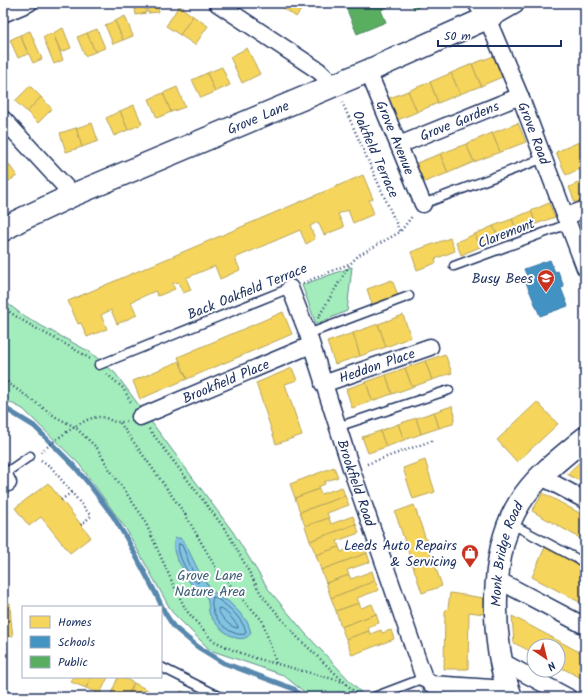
<svg xmlns="http://www.w3.org/2000/svg" width="588" height="700" viewBox="0 0 588 700" font-family="Kalam,sans-serif">
<style>
.green{fill:#a3ecbb;stroke:#5f8e8c}
.water{fill:#81c4e2;stroke:#5888ad}
.homes{fill:#f6d55c;stroke:#b4a35d}
.schools{fill:#4393c3;stroke:#3775a5}
.public{fill:#5aae61;stroke:#478860}
.lines{fill:none;stroke-linecap:round;stroke-linejoin:round}
.shore{stroke:#446b93;stroke-width:1}
.stream{stroke:#5888ad;stroke-width:5}
.service-casing{stroke:#1b2f5e;stroke-width:11}
.minor-casing{stroke:#1b2f5e;stroke-width:19}
.secondary-casing{stroke:#1b2f5e;stroke-width:25}
.path{stroke:#1b2f5e;stroke-width:2.5;stroke-dasharray:1 3;stroke-linecap:butt}
.service{stroke:#fff;stroke-width:8}
.minor{stroke:#fff;stroke-width:16}
.secondary{stroke:#fff;stroke-width:22}
.labels{text-anchor:middle;stroke-width:4;stroke-linejoin:round;paint-order:stroke}
.street-label{font-size:14px;fill:#1b2f5e;stroke:#fff}
.poi-label{font-size:14px;fill:#1b2f5e;stroke:#fff;text-anchor:end}
.park-label{font-size:14px;fill:#3d5e75;stroke:#fff}
</style>
<rect width="100%" height="100%" fill="#fff"/>
<filter id="ink" filterUnits="userSpaceOnUse"><feTurbulence type="fractalNoise" baseFrequency=".025" numOctaves="2"/><feDisplacementMap in="SourceGraphic" scale="8" xChannelSelector="R" yChannelSelector="G"/><feConvolveMatrix kernelMatrix="1 2 1 2 8 2 1 2 1" color-interpolation-filters="sRGB"/></filter>
<g filter="url(#ink)">
<g class="green">
<path d="M352 267 347 311 316 324 302 285Z"/>
<path d="M3 300 25 317 90 352 115 373 233 532 269 590 305 633 365 697H308L303 691 283 675 210 650 172 612 126 529 79 464 23 409 3 399Z"/>
</g>
<path class="water" d="M175 538H180L185 543 202 578 212 590 222 599 228 601 241 614 248 623 251 633C240 649 216 627 210 615 207 609 210 600 205 595 201 591 195 589 191 584 188 580 186 574 184 570 177 560 171 551 175 538Z"/>
<g class="homes">
<path d="M134 3H146V13L136 15Z"/>
<path d="M146 3H157L159 12 148 13Z"/>
<path d="M277 3H306L296 17Z"/>
<path d="M179 6 193 16 180 35 166 26Z"/>
<path d="M125 16 133 36 123 40 115 21Z"/>
<path d="M193 16 208 26 195 45 180 35Z"/>
<path d="M115 21 123 40 113 44 105 25Z"/>
<path d="M63 28 71 48 61 52 53 33Z"/>
<path d="M97 29 105 48 95 52 87 33Z"/>
<path d="M30 31 42 59 33 63 20 35Z"/>
<path d="M53 33 63 60 54 64 43 37Z"/>
<path d="M87 33 95 52 85 56 77 37Z"/>
<path d="M20 35 28 54 18 58 10 40Z"/>
<path d="M247 48 260 74 242 83 230 57Z"/>
<path d="M494 56 502 77 481 86 472 64Z"/>
<path d="M472 64 481 86 460 94 451 73Z"/>
<path d="M222 67 230 85 215 92 207 73Z"/>
<path d="M207 73 215 92 201 98 192 80Z"/>
<path d="M451 73 460 94 438 103 430 82Z"/>
<path d="M430 82 438 103 417 112 408 91Z"/>
<path d="M30 86 41 97 27 112 15 101Z"/>
<path d="M177 87 185 107 171 112 163 93Z"/>
<path d="M408 91 417 112 395 121 387 99Z"/>
<path d="M163 93 171 112 157 118 149 99Z"/>
<path d="M41 97 52 109 38 123 27 112Z"/>
<path d="M134 105 142 124 128 130 120 111Z"/>
<path d="M120 111 128 130 114 136 106 118Z"/>
<path d="M92 123 98 141 82 147 76 128Z"/>
<path d="M518 123 526 142 500 152 492 133Z"/>
<path d="M76 128 82 147 66 152 60 133Z"/>
<path d="M492 133 500 152 474 162 466 144Z"/>
<path d="M579 142 585 156V167L566 175 556 152Z"/>
<path d="M466 144 474 162 448 173 440 154Z"/>
<path d="M440 154 448 173 422 183 414 164Z"/>
<path d="M3 156 17 176 4 184 3 182Z"/>
<path d="M363 175 373 199 369 200 374 214 353 223 348 210 338 214 344 227 324 235 318 222 310 226 315 239 306 244 300 230 235 258 240 270 220 279 215 266 186 278 191 290 183 293 178 282 172 284 175 289 158 296 155 291 131 302 137 315 117 324 111 310 101 315 107 329 87 337 81 323 78 324 68 301Z"/>
<path d="M585 180V199L575 203 569 187Z"/>
<path d="M549 203 555 217 536 224 531 211Z"/>
<path d="M531 211 536 224 517 232 512 219Z"/>
<path d="M512 219 517 232 499 239 493 226Z"/>
<path d="M493 226 499 239 480 247 475 234Z"/>
<path d="M475 234 480 247 461 255 456 242Z"/>
<path d="M450 238 455 251 435 259 436 263 417 270 411 252Z"/>
<path d="M392 280 398 295 372 304 367 289Z"/>
<path d="M283 312 292 334 187 379 178 357Z"/>
<path d="M403 315 411 337 386 347 378 324Z"/>
<path d="M378 324 386 347 360 356 353 333Z"/>
<path d="M353 333 360 356 335 364 327 342Z"/>
<path d="M445 354 452 373 432 380 425 361Z"/>
<path d="M179 361 187 379 140 399 133 381Z"/>
<path d="M425 361 432 380 412 387 405 368Z"/>
<path d="M292 368 297 380 285 384 302 435 276 444 256 383Z"/>
<path d="M405 368 412 387 392 394 386 375Z"/>
<path d="M386 375 392 394 372 401 366 382Z"/>
<path d="M366 382 372 401 352 408 346 389Z"/>
<path d="M537 402 558 424 517 462 497 440Z"/>
<path d="M452 406 455 415 453 424 439 428 434 412Z"/>
<path d="M434 412 439 428 421 434 416 418Z"/>
<path d="M416 418 421 434 404 440 398 424Z"/>
<path d="M398 424 404 440 386 447 380 431Z"/>
<path d="M380 431 386 447 368 453 362 437Z"/>
<path d="M584 458 585 459V484L567 474Z"/>
<path d="M425 460 435 492 413 499 403 468Z"/>
<path d="M334 467 338 477 324 482 325 484 318 487 319 489 295 498 290 484Z"/>
<path d="M48 483 91 537 70 553 41 517 29 526 15 508Z"/>
<path d="M342 487 345 496 300 512 295 498 319 489 321 494Z"/>
<path d="M543 493 585 516V541L532 511Z"/>
<path d="M345 496 349 505 327 513 329 518 305 526 300 512Z"/>
<path d="M414 505 442 586 422 593 395 512Z"/>
<path d="M353 516 356 524 310 541 305 526 329 518 331 524Z"/>
<path d="M356 524 359 533 337 541 339 547 316 555 310 541Z"/>
<path d="M363 544 367 553 321 570 316 555 339 547 341 552Z"/>
<path d="M545 547 585 568V605L532 577Z"/>
<path d="M367 553 370 562 347 570 349 575 326 583 321 570Z"/>
<path d="M372 571 375 581 331 598 326 583 349 575 351 579Z"/>
<path d="M375 581 379 590 357 598 359 603 336 611 331 598Z"/>
<path d="M450 593 484 598V614L469 612 468 669H444L445 611 448 608Z"/>
<path d="M10 603 11 620 3 621V604Z"/>
<path d="M359 603 361 608 372 604 376 614 341 627 336 611Z"/>
<path d="M376 614 379 623 368 627 369 631 346 639 341 627Z"/>
<path d="M512 616 585 655V680L558 666V646H534V653L514 643Z"/>
<path d="M11 620 13 636 3 637V621Z"/>
<path d="M381 630 382 633 391 630 394 639 352 655 346 639 369 631 370 634Z"/>
<path d="M73 677H91L86 688 71 682Z"/>
<path d="M91 677H108L100 694 86 688Z"/>
<path d="M118 677H122L134 683 127 697H112L110 696Z"/>
<path d="M134 683 148 690 145 697H127Z"/>
<path d="M181 691 195 697H178Z"/>
</g>
<path class="schools" d="M550 260 555 272 558 271 564 287 561 288 568 306 540 316 525 280 528 279 524 269Z"/>
<g class="public">
<path d="M344 3H397L381 10 386 22 357 34Z"/>
<path d="M412 3H427L414 9Z"/>
</g>
<g class="lines">
<g class="shore">
<path d="M179 544 182 545 192 570 199 580 198 583C191 581 175 552 179 544Z"/>
<path d="M213 597C225 602 243 619 246 632L245 634C229 638 206 613 213 597Z"/>
<path d="M219 608C226 610 233 620 238 626V628C230 628 221 617 218 610Z"/>
</g>
<path class="stream" d="M3 407 34 426 74 466 89 484 113 516 127 539 156 594 165 613 174 627 198 647 224 663 294 689 301 697"/>
<g class="service-casing">
<g id="service">
<path d="M423 204 544 158"/>
<path d="M454 266 568 224"/>
<path d="M308 334 409 296"/>
<path d="M99 365 290 288"/>
<path d="M337 427 449 390"/>
<path d="M4 474 30 456"/>
<path d="M510 523 585 563"/>
<path d="M161 667 221 697"/>
<path d="M374 697 424 678"/>
</g>
</g>
<g class="minor-casing">
<g id="minor">
<path d="M217 3 319 71 334 85"/>
<path id="s1" d="M476 3 487 18 520 96 585 268"/>
<path d="M3 14 29 3"/>
<path id="s2" d="M368 71 423 204"/>
<path d="M3 119 73 195"/>
<path id="s3" d="M399 145 520 96"/>
<path d="M565 217 585 209"/>
<path id="s4" d="M290 288 308 334 351 468 424 678 431 684 507 689"/>
<path id="s5" d="M323 384 430 347"/>
<path id="s6" d="M140 417 311 345"/>
<path d="M3 473 8 483"/>
<path d="M540 476 585 500"/>
<path d="M498 580 585 626"/>
<path d="M501 661 568 697"/>
</g>
</g>
<g class="secondary-casing">
<g id="secondary">
<path id="s7" d="M3 230 18 221 73 195 368 71 487 18 513 3"/>
<path id="s8" d="M511 697C490 644 489 550 520 502 536 476 562 457 585 438"/>
</g>
</g>
<g class="path">
<path d="M342 102 400 232"/>
<path d="M303 283 351 263 359 255 400 232 413 215"/>
<path d="M3 307C30 328 62 340 90 359"/>
<path d="M318 318 350 264"/>
<path d="M107 374 123 388 132 404"/>
<path d="M3 375 8 383 56 417 75 427 97 448 110 470 143 517 173 584 186 610 212 640 233 650 255 658 344 682"/>
<path d="M120 423 185 514 217 570 246 603 262 620 276 663"/>
<path d="M149 429 228 533 261 594 296 636 360 697"/>
<path d="M41 452C53 442 84 416 100 417 110 417 111 425 126 421"/>
<path d="M41 460 51 467 91 516 81 525"/>
<path d="M367 464 434 440"/>
<path d="M61 500 72 492"/>
</g>
<use href="#service" class="service"/>
<use href="#minor" class="minor"/>
<use href="#secondary" class="secondary"/>
</g>
</g>
<defs>
<g id="school-pin" transform="scale(0.9)"><path d="M0 17L-7.5 6A9.5 9.5 0 1 1 7.5 6Z" fill="#c8321e" stroke="#fff"/><path d="M0-5L7-2L0 1L-7-2ZM-4 1L0 2.5L4 1V4Q0 6-4 4Z" fill="#fff"/></g>
<g id="shop-pin" transform="scale(0.9)"><path d="M0 17L-7.5 6A9.5 9.5 0 1 1 7.5 6Z" fill="#c8321e" stroke="#fff"/><path d="M-5-2.5h2.3a2.7 3.5 0 0 1 5.4 0H5L5.5 6h-11ZM-1.5-2.5h3a1.5 2.3 0 0 0-3 0Z" fill="#fff"/></g>
</defs>
<g fill-rule="evenodd">
<use href="#school-pin" x="546" y="278"/>
<use href="#shop-pin" x="470" y="553"/>
</g>
<g class="labels">
<g class="street-label">
<text dy="5" stroke="none"><textPath href="#s7" startOffset="279">Grove Lane</textPath></text>
<text dy="5" stroke="none"><textPath href="#s3" startOffset="65">Grove Gardens</textPath></text>
<text dy="5" stroke="none"><textPath href="#s1" startOffset="143">Grove Road</textPath></text>
<text dy="5" stroke="none"><textPath href="#s2" startOffset="72">Grove Avenue</textPath></text>
<text transform="translate(376 154) rotate(66)" y="5">Oakfield Terrace</text>
<text transform="translate(506 233) rotate(-21)" y="5">Claremont</text>
<text transform="translate(247 291) rotate(-22)" y="5">Back Oakfield Terrace</text>
<text dy="5" stroke="none"><textPath href="#s5" startOffset="57">Heddon Place</textPath></text>
<text dy="5" stroke="none"><textPath href="#s6" startOffset="93">Brookfield Place</textPath></text>
<text dy="5" stroke="none"><textPath href="#s4" startOffset="206">Brookfield Road</textPath></text>
<text dy="5" stroke="none"><textPath href="#s8" startOffset="146">Monk Bridge Road</textPath></text>
</g>
<g class="poi-label">
<text x="533" y="283">Busy Bees</text>
<text x="457" y="550">Leeds Auto Repairs<tspan x="457" dy="16">&amp; Servicing</tspan></text>
</g>
<g class="park-label">
<text x="210" y="580">Grove Lane<tspan x="210" dy="16">Nature Area</tspan></text>
</g>
</g>
<rect width="588" height="700" fill="none" stroke="#fff" stroke-width="16"/>
<rect x="8" y="8" width="572" height="684" fill="none" stroke="#1b2f5e" stroke-width="1.5" filter="url(#ink)"/>
<rect x="22" y="606" width="140" height="72" fill="#ffffff" stroke="#a4acbf"/>
<rect x="30" y="616" width="20" height="12" fill="#f6d55c" stroke="#a4acbf"/>
<text x="58" y="626" font-size="12" fill="#1b2f5e">Homes</text>
<rect x="30" y="636" width="20" height="12" fill="#4393c3" stroke="#a4acbf"/>
<text x="58" y="646" font-size="12" fill="#1b2f5e">Schools</text>
<rect x="30" y="656" width="20" height="12" fill="#5aae61" stroke="#a4acbf"/>
<text x="58" y="666" font-size="12" fill="#1b2f5e">Public</text>
<g transform="translate(546 658) rotate(145)"><circle r="19" fill="#ffffff" stroke="#a4acbf"/>
<path d="M0-3L7 15L0 10L-7 15Z" fill="#c8321e"/>
<text y="-6" font-size="11" font-weight="bold" text-anchor="middle" fill="#1b2f5e">N</text>
</g>
<path d="M438 40v6h123v-6" fill="none" stroke="#1b2f5e" stroke-width="2"/>
<text x="444" y="40" font-size="12" fill="#1b2f5e" stroke="#ffffff" stroke-width="3" paint-order="stroke">50 m</text>
</svg>
